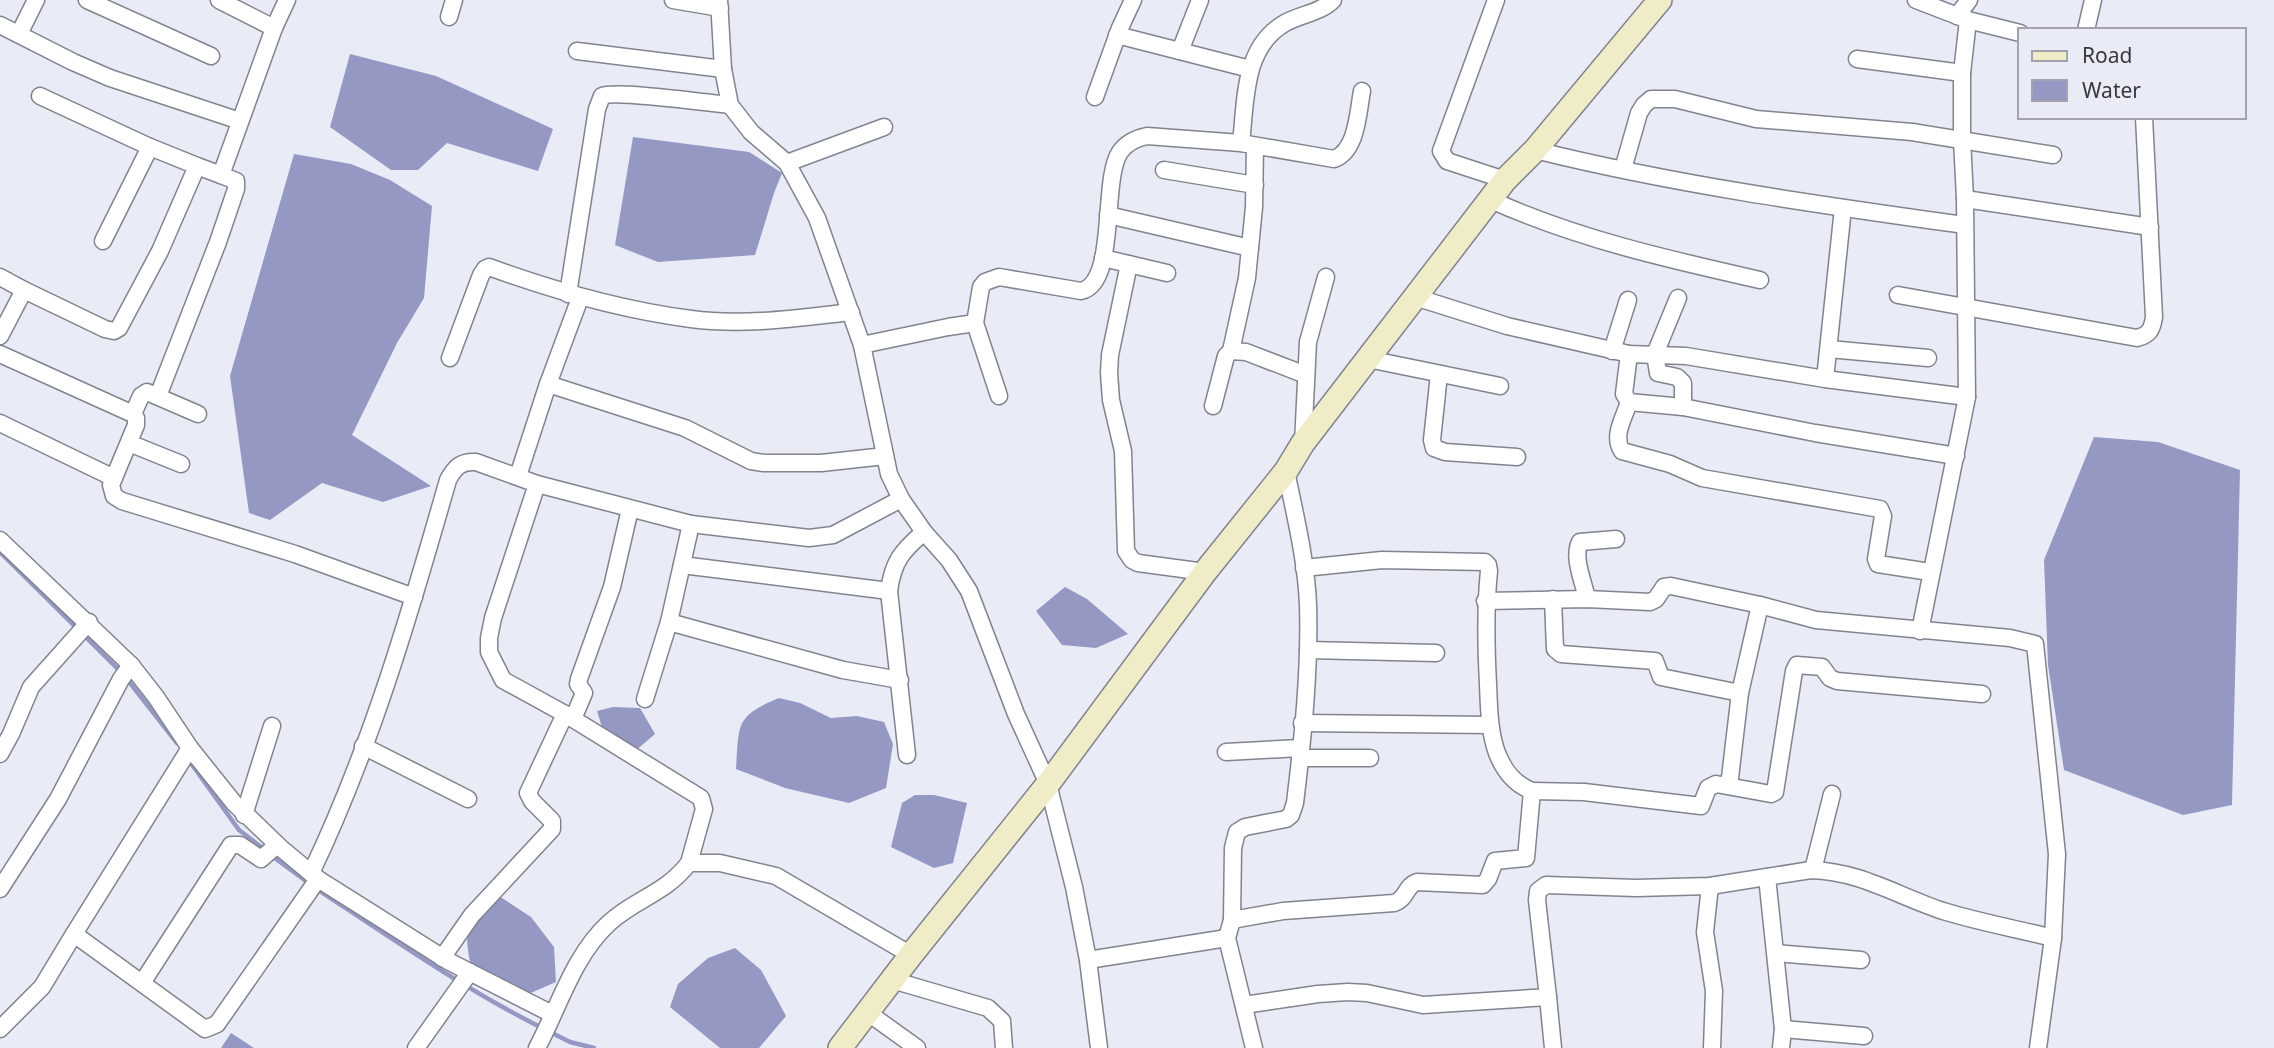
<svg xmlns="http://www.w3.org/2000/svg" width="2274" height="1048" viewBox="0 0 2274 1048" font-family="'Noto Sans',sans-serif">
<style>
.water{fill:#9498c2}
.lines{fill:none;stroke-linecap:round;stroke-linejoin:round}
.stream{stroke:#9498c2;stroke-width:4.5}
.street-casing{stroke:#81838e;stroke-width:19}
.secondary-casing{stroke:#81838e;stroke-width:26}
.street{stroke:#fff;stroke-width:16}
.secondary{stroke:#f0ecc8;stroke-width:23}
</style>
<rect width="100%" height="100%" fill="#e9ebf7"/>
<g class="water">
<path d="M350 54 436 76 553 129 538 171 447 143 418 170H391L330 127Z"/>
<path d="M633 137 749 152 782 173 774 193 755 255 658 262 615 245Z"/>
<path d="M294 154 351 164 390 180 432 206 424 298 397 343 352 435 431 486 383 502 322 483 270 520 249 513 230 376Z"/>
<path d="M2094 437 2158 442 2240 470 2232 805 2183 815 2064 770 2048 665 2044 560Z"/>
<path d="M1065 587 1087 599 1128 634 1096 648 1062 645 1036 611Z"/>
<path d="M779 698 800 703 831 718 857 716 884 722 893 744 886 788 849 803 785 788 736 769C739 724 735 716 779 698Z"/>
<path d="M613 707 640 708 655 734 628 757 602 727 597 711Z"/>
<path d="M915 795H934L967 803 953 863 934 868 891 847 902 803Z"/>
<path d="M499 896 531 917 554 947 556 982 526 995 470 962C462 922 471 922 499 896Z"/>
<path d="M735 948 761 970 786 1016 759 1048H720L670 1007 678 984 708 958Z"/>
<path d="M231 1033 254 1048H221Z"/>
</g>
<g class="lines">
<g class="stream">
<path d="M0 552 121 672"/>
<path d="M127 679 177 743"/>
<path d="M188 759 239 830 265 850"/>
<path d="M272 856 310 884"/>
<path d="M317 889C391 938 463 988 542 1028"/>
<path d="M550 1032 570 1042 594 1048"/>
</g>
<g class="street-casing">
<g id="street">
<path d="M87 0 211 56"/>
<path d="M219 0 274 28"/>
<path d="M673 0 720 8"/>
<path d="M719 0 723 69 730 105 751 132 787 163 817 218 862 345 889 474 901 499 924 532 949 560 969 591 1016 714 1048 784 1074 887 1088 960 1099 1048"/>
<path d="M1496 0 1441 151 1447 161 1505 180"/>
<path d="M1916 0 1968 20 2020 33"/>
<path d="M1957 16 1969 0"/>
<path d="M449 17 454 0"/>
<path d="M0 25 73 62 110 78 240 121"/>
<path d="M2086 30 2093 0"/>
<path d="M19 34 36 0"/>
<path d="M1117 35 1250 69"/>
<path d="M577 51 723 69"/>
<path d="M1180 51 1200 0"/>
<path d="M1857 59 1962 73"/>
<path d="M40 96 150 147 197 166"/>
<path d="M1095 97 1120 28 1133 0"/>
<path d="M1241 143C1246 100 1243 47 1285 23 1301 14 1320 13 1333 0"/>
<path d="M1535 150C1676 185 1821 205 1964 225"/>
<path d="M787 163 884 127"/>
<path d="M1623 169 1639 113 1644 105 1651 99H1675L1756 119 1912 132 2053 155"/>
<path d="M1164 170 1255 185"/>
<path d="M1965 199 2150 227"/>
<path d="M1491 200C1578 239 1667 259 1760 280"/>
<path d="M1108 215 1250 248"/>
<path d="M103 241 150 147"/>
<path d="M1103 258 1167 273"/>
<path d="M1129 264 1110 355 1109 373 1111 400 1123 451 1126 551 1132 560 1138 563 1205 572"/>
<path d="M0 277 24 290"/>
<path d="M568 294 597 109 602 96C616 90 708 103 730 105"/>
<path d="M1898 295 2137 338C2149 335 2152 330 2154 317L2144 117"/>
<path d="M1415 297 1507 326 1629 354 1686 356 1825 379 1967 397"/>
<path d="M580 298 548 384 685 428 751 461 764 463H821L885 456"/>
<path d="M1678 298 1655 354 1658 373 1677 377 1683 383V407"/>
<path d="M975 323 999 396"/>
<path d="M0 336 24 290 105 329 114 331 119 328 160 251 197 166 221 175 274 28 287 0"/>
<path d="M862 345 948 327 975 323 981 287 985 282 999 277 1081 291C1118 283 1101 180 1120 152 1127 142 1137 138 1147 136L1241 143 1334 159C1357 151 1358 112 1362 91"/>
<path d="M1829 349 1928 358"/>
<path d="M1231 351 1247 278 1254 207 1255 146"/>
<path d="M1612 351 1628 300"/>
<path d="M0 354 133 414 136 418V425L111 485 114 496 122 501 295 554 414 597"/>
<path d="M1629 354 1624 394 1629 402 1683 407 1815 433 1956 456"/>
<path d="M450 358 481 275 485 269 489 267C555 291 622 310 691 319 744 326 798 318 851 312"/>
<path d="M1368 359 1500 386"/>
<path d="M1439 374 1432 440 1434 448 1445 452 1517 457"/>
<path d="M1825 379 1843 208"/>
<path d="M158 396 218 242 236 189V181L221 175"/>
<path d="M1629 402C1624 418 1612 436 1622 451L1670 464 1702 478 1880 509 1883 516 1876 559 1878 564 1930 572"/>
<path d="M1213 406 1226 356 1231 351 1246 352 1306 375"/>
<path d="M133 414 141 396 147 392 198 414"/>
<path d="M0 423 114 478"/>
<path d="M129 443 181 464"/>
<path d="M1303 443 1308 342 1326 277"/>
<path d="M518 476 548 384"/>
<path d="M537 484 493 618 489 638V652L503 680 565 714 701 798 704 809 689 863"/>
<path d="M0 540 131 665 156 697 190 748 234 803 282 849 318 879 448 961 552 1014"/>
<path d="M682 565 889 591"/>
<path d="M1304 568 1382 560 1485 562 1488 565 1489 571C1485 609 1486 646 1488 684 1489 707 1489 731 1497 753 1504 771 1514 784 1532 791"/>
<path d="M1553 599 1555 649 1561 654 1655 661 1661 677 1740 693"/>
<path d="M1587 599C1584 583 1572 557 1580 542L1616 539"/>
<path d="M1485 601 1587 599 1650 602 1656 599 1664 587 1671 586 1760 605 1816 620 2010 638 2035 644 2057 854 2053 938 2038 1048"/>
<path d="M669 622 843 670 900 680"/>
<path d="M1920 631 1967 397 1965 199 1962 139V73L1968 20"/>
<path d="M1308 650 1436 653"/>
<path d="M645 699 669 622 691 524"/>
<path d="M573 719 584 693 578 684 579 679 612 587 630 509"/>
<path d="M1302 723 1490 725"/>
<path d="M363 746 468 799"/>
<path d="M190 748 74 934 205 1029 217 1024 318 879"/>
<path d="M1226 752 1300 748"/>
<path d="M0 754 11 734 31 687 89 622"/>
<path d="M907 755 889 591C893 561 902 551 924 532"/>
<path d="M1300 758H1370"/>
<path d="M1729 786 1740 693 1760 605"/>
<path d="M244 815 272 726"/>
<path d="M1813 870 1832 794"/>
<path d="M311 873C371 748 410 613 448 480 455 467 461 461 476 462L537 484 691 524 809 538 833 535 901 499"/>
<path d="M1767 877 1783 1029 1781 1048"/>
<path d="M1710 886 1705 932 1714 991 1712 1048"/>
<path d="M0 889 58 799 121 679 131 665"/>
<path d="M1232 920 1283 911 1394 903C1407 899 1405 886 1417 882L1483 885 1488 879 1495 861 1526 858 1532 791 1584 792 1701 806 1708 788 1716 784 1771 794 1775 792 1794 671 1797 665 1822 667 1830 678 1837 681 1982 694"/>
<path d="M1776 953 1861 960"/>
<path d="M442 958 472 915 552 829V821L532 801 528 793 565 714"/>
<path d="M1088 960 1227 938"/>
<path d="M892 980 988 1008 1002 1021 1004 1048"/>
<path d="M142 983 231 845H240L261 859 277 845"/>
<path d="M1548 997 1553 1048"/>
<path d="M1244 1005 1318 994 1348 992 1367 993 1423 1005 1548 997 1537 900 1538 891 1546 885 1636 888 1710 886 1811 870C1859 871 1898 896 1943 911 1979 922 2017 929 2053 938"/>
<path d="M867 1012 917 1048"/>
<path d="M0 1029 42 987 74 934"/>
<path d="M1783 1029 1864 1036"/>
<path d="M416 1048 470 972"/>
<path d="M537 1048C559 1007 573 956 609 923 636 898 664 895 689 863H720L776 876 911 955"/>
<path d="M1254 1048 1227 938 1232 920 1233 848 1237 832 1245 827 1286 819 1291 815 1295 803C1303 737 1310 670 1308 604 1306 559 1295 515 1286 471"/>
</g>
</g>
<g class="secondary-casing">
<path id="secondary" d="M840 1048 911 955 1048 784 1205 572 1286 471 1303 443 1505 180 1535 150 1660 0"/>
</g>
<use href="#street" class="street"/>
<use href="#secondary" class="secondary"/>
</g>
<rect x="2018" y="28" width="228" height="91" fill="#e9ebf7" stroke="#a2a3ac" stroke-width="2"/>
<rect x="2032" y="51" width="35" height="10" fill="#f0ecc8" stroke="#a2a3ac" stroke-width="2"/>
<text x="2082" y="63" font-size="21" fill="#37373c">Road</text>
<rect x="2032" y="80" width="35" height="21" fill="#9498c2" stroke="#a2a3ac" stroke-width="2"/>
<text x="2082" y="98" font-size="21" fill="#37373c">Water</text>
</svg>
